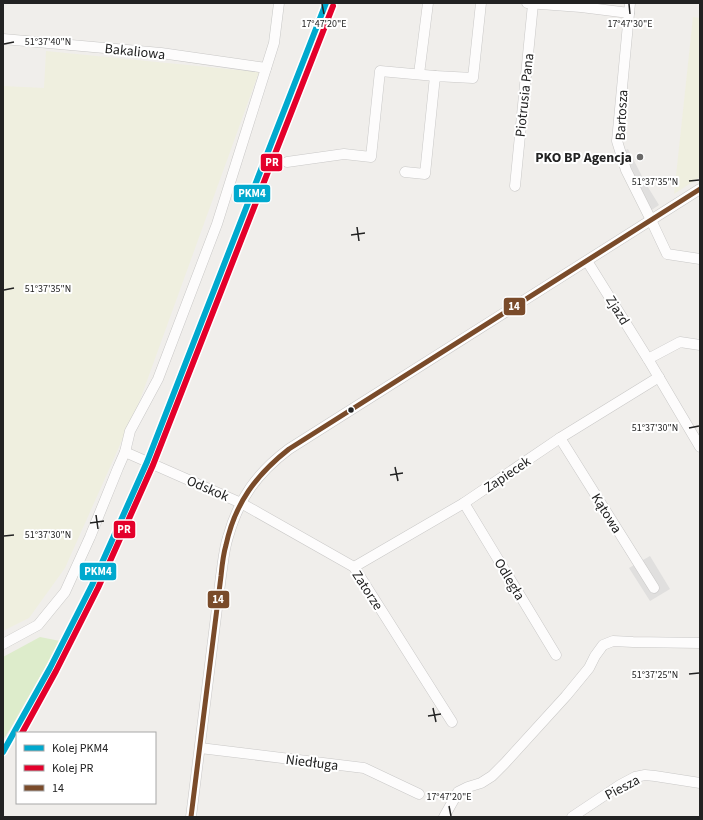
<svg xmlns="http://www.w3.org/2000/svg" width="703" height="820" viewBox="0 0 703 820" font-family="'Source Sans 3',sans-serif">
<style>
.farmland{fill:#efefdf}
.grass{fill:#ddeccb}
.parking{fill:#e0dfde}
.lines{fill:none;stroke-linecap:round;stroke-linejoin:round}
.street-casing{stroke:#c9c8c7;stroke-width:11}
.street{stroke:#fdfcfc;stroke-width:10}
.bus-1-casing{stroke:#fff;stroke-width:8}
.bus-1{stroke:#7a4b2a;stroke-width:5}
.rail-1-casing{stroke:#fff;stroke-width:9}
.rail-2-casing{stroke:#fff;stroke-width:9}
.rail-1{stroke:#00a9ce;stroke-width:6}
.rail-2{stroke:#e4002b;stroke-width:6}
.ticks{fill:none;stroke:#222;stroke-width:1.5}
.poi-dot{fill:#6a6968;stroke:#fff;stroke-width:1.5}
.bus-dot{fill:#222;stroke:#fff;stroke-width:1.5}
.labels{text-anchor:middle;stroke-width:4;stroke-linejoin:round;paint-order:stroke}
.street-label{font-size:14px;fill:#222;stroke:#fff}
.poi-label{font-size:14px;font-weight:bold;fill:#222;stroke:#fff;text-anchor:end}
.ticks-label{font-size:10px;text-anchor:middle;fill:#222;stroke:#fff;stroke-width:4;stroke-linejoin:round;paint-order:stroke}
.line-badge{stroke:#fff;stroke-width:1.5}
.badge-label{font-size:11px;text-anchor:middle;font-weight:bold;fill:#fff}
</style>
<rect width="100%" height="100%" fill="#f0eeeb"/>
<g class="farmland">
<path d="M693 17 700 18V177L674 194Z"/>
<path d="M46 51 259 72 140 400 65 568 29 618 3 631V86L44 88Z"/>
</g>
<path class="grass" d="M40 637 60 641 12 726 3 740V657Z"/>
<g class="parking">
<path d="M628 149 646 184 659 205 650 211 621 152Z"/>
<path d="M650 556 670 589 650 601 629 568Z"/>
</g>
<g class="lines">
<g class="street-casing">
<g id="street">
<path d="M527 3 581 7 629 13"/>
<path d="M630 3 617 141 626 170 651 220 667 254 700 259"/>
<path d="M3 39 161 53 266 68"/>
<path d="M419 74 428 3"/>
<path d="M287 162 344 154 371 157 380 71 435 76"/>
<path d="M405 172 425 174 435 76 473 78 481 3"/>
<path d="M515 186 533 4"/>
<path d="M587 261 648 359 700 447"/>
<path d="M648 359 680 342 700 345"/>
<path d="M560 438 654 588"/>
<path d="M125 452 241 503 354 567 452 722"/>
<path d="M464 503 556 655"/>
<path d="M354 567 464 503 560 438 659 377"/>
<path d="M3 644 38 625 65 592 90 537 118 468 125 452 130 431 158 379 217 224 274 43 279 3"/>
<path d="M200 748 364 768 419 794"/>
<path d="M191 817 221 576C223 563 224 549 228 537 239 498 257 473 289 449L700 189"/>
<path d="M444 817 458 792 468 787 481 783 492 776 505 763 566 696 589 668 595 656 603 645 613 641 633 642 700 643"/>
<path d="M572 817 620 785 635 777 645 775 655 776 700 783"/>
</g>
</g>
<use href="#street" class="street"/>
<g class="bus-1-casing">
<path id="bus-1" d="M191 817 221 576C222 566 223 555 226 545 235 503 256 475 289 449L700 189"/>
</g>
<use href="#bus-1" class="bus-1"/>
<g class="rail-1-casing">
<path id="rail-1" d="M3 752 50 668 92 585 147 462 326 3"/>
</g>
<g class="rail-2-casing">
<path id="rail-2" d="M22 733 56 671 98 588 153 465 333 6"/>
</g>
<use href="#rail-1" class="rail-1"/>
<use href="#rail-2" class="rail-2"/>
</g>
<path class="ticks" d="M322 4 324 14M629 4 630 14M4 44 14 42M689 181 699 180M357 227 359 241M351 235 365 233M4 290 14 288M689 428 699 426M395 467 398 481M390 475 403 473M96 515 98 529M90 523 104 521M4 536 14 535M689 674 699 673M433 708 436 722M428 716 441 714M449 806 451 816"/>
<circle class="poi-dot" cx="640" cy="157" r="4"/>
<circle class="bus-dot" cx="351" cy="410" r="3.5"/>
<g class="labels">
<g class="street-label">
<text transform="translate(135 51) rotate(6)" y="5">Bakaliowa</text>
<text transform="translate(524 95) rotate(-84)" y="5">Piotrusia Pana</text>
<text transform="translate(621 115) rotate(-87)" y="5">Bartosza</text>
<text transform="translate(618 310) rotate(58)" y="5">Zjazd</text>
<text transform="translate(507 474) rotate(-34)" y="5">Zapiecek</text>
<text transform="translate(208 488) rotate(23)" y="5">Odskok</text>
<text transform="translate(607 513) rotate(58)" y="5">Kątowa</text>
<text transform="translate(510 579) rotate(59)" y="5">Odległa</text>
<text transform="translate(368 590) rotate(57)" y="5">Zatorze</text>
<text transform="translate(312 762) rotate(7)" y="5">Niedługa</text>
<text transform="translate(622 787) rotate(-28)" y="5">Piesza</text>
</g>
<g class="poi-label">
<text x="632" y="162">PKO BP Agencja</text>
</g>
</g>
<g class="ticks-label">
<text x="324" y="27">17°47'20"E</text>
<text x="630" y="27">17°47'30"E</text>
<text x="48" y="45">51°37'40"N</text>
<text x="655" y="185">51°37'35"N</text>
<text x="48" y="292">51°37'35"N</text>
<text x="655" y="431">51°37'30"N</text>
<text x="48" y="538">51°37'30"N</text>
<text x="655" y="678">51°37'25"N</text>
<text x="449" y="800">17°47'20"E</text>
</g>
<g class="line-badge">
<rect x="260" y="153" width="23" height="19" rx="4" fill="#e4002b"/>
<rect x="233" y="184" width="38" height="19" rx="4" fill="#00a9ce"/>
<rect x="503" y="297" width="23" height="19" rx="4" fill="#7a4b2a"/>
<rect x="113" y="520" width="23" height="19" rx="4" fill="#e4002b"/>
<rect x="79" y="562" width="38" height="19" rx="4" fill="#00a9ce"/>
<rect x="207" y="590" width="23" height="19" rx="4" fill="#7a4b2a"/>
</g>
<g class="badge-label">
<text x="272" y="166">PR</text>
<text x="252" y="197">PKM4</text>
<text x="514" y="310">14</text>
<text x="124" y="533">PR</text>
<text x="98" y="575">PKM4</text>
<text x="218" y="603">14</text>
</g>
<rect width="703" height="820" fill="none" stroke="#222222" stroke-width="8"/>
<rect x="16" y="732" width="140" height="72" fill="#ffffff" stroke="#a7a7a7"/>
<rect x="24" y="745" width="20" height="6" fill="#00a9ce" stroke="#a7a7a7"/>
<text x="52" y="752" font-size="12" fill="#222222">Kolej PKM4</text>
<rect x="24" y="765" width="20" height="6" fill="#e4002b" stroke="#a7a7a7"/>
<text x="52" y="772" font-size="12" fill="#222222">Kolej PR</text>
<rect x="24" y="785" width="20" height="6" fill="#7a4b2a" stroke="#a7a7a7"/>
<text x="52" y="792" font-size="12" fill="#222222">14</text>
</svg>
